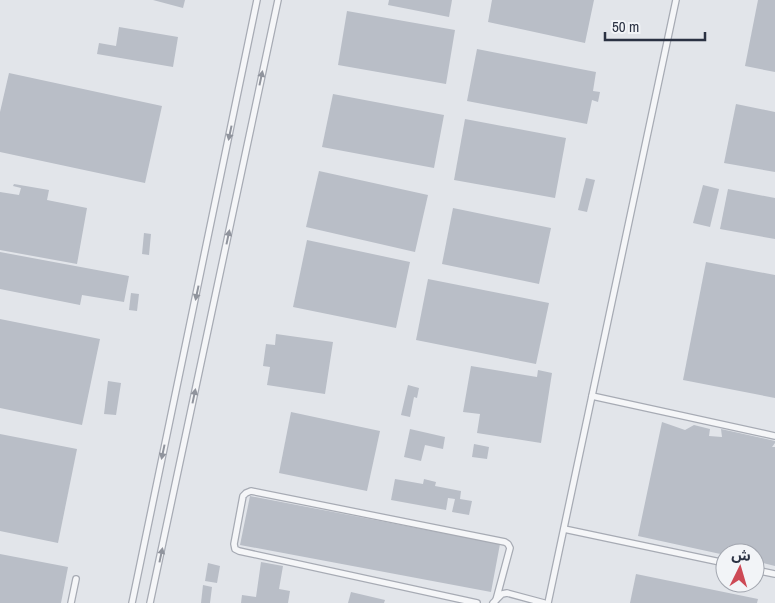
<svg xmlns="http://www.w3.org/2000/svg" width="775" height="603" viewBox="0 0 775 603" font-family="'Archivo Narrow','Noto Sans Arabic',sans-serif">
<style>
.building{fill:#b9bec7}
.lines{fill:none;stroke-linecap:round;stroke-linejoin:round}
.service-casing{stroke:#a7abb4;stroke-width:8}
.service{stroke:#f5f6f8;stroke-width:5.5}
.oneway{fill:#90949d}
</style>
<rect width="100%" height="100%" fill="#e2e5ea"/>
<g class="building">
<path d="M153 0H185L183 8Z"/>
<path d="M389 0H452L449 17 388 5Z"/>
<path d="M492 0H594L585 43 488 22Z"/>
<path d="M758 0H775V72L745 66Z"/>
<path d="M347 11 455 30 446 84 338 65Z"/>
<path d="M119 27 178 37 173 67 97 54 99 43 116 46Z"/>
<path d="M477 49 596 72 593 91 600 92 598 102 592 100 587 124 467 101Z"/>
<path d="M9 73 162 106 145 183 0 152V112Z"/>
<path d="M333 94 444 115 434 168 322 147Z"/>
<path d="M736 104 775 112V172L724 163Z"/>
<path d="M465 119 566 138 555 198 454 180Z"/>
<path d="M319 171 428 195 415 252 306 227Z"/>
<path d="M586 178 595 180 587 212 578 210Z"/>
<path d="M14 184 49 190 47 200 87 208 77 264 0 250V192L19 195 21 188 13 186Z"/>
<path d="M703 185 719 189 710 227 693 223Z"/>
<path d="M728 189 775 198V239L720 229Z"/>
<path d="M453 208 551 228 539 284 442 264Z"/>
<path d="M144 233 151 234 149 255 142 254Z"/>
<path d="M307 240 410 262 396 328 293 307Z"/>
<path d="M0 252 129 276 124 302 82 295 80 305 0 289Z"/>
<path d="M706 262 775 275V398L683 380Z"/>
<path d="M428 279 549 303 536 364 416 340Z"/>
<path d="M131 293 139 294 137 311 129 310Z"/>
<path d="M0 319 100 339 82 425 0 408Z"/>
<path d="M276 334 333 342 325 394 267 385 270 367 263 366 266 344 275 345Z"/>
<path d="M471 366 537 377 538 370 552 373 541 443 477 433 480 414 463 412Z"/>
<path d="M108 381 121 383 116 415 104 414Z"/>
<path d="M408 385 419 388 417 398 414 397 410 417 401 415Z"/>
<path d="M291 412 380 431 367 491 279 473Z"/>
<path d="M662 422 685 430 694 425 710 429 709 436 722 437 721 429 775 441V443L772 447H775V566L755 561V553H725V555L638 536Z"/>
<path d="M410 429 445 437 443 449 425 445 421 461 404 457Z"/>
<path d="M0 434 77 449 58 543 0 531Z"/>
<path d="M474 444 489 447 487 459 472 457Z"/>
<path d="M395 479 423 484 424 479 436 482 435 486 461 491 460 499 472 501 469 515 452 512 455 499 448 498 446 510 391 500Z"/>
<path d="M250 496 500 544 491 592 240 545Z"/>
<path d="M0 554 68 567 61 603H0Z"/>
<path d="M261 562 283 566 279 589 290 591 288 603H241L242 595 256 597Z"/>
<path d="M208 563 220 566 217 583 205 581Z"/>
<path d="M636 574 758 599 757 603H630Z"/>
<path d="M203 585 212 587 210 603H201Z"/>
<path d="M351 592 385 600 384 603H348Z"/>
</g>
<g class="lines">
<g class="service-casing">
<g id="service">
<path d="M592 396 775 436"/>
<path d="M564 529 725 563"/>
<path d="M755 570 775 574"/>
<path d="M71 603 76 579"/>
<path d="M132 603 257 0"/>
<path d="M150 603 278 0"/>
<path d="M477 603 239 551 235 549 234 544 243 496 246 493 251 491 505 542 508 544 510 548 496 600"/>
<path d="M493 603 502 594 507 593 544 603"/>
<path d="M548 603 676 0"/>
</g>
</g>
<use href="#service" class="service"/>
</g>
<defs><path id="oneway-solid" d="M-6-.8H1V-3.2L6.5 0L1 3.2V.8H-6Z" transform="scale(1.25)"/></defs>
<g class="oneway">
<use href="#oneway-solid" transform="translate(261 78) rotate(-78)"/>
<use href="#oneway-solid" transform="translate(230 133) rotate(102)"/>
<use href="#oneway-solid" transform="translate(228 237) rotate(-78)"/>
<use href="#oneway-solid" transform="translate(197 293) rotate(102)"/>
<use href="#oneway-solid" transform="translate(194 396) rotate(-78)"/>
<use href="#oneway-solid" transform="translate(163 452) rotate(102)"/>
<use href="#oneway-solid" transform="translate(161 555) rotate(-78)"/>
</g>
<g transform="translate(740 568) rotate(5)"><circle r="24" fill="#f2f4f7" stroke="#a2a6af"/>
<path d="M0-4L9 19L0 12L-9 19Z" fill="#cd4955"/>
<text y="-8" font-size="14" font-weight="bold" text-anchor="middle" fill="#2a3142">ش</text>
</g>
<path d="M605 32v8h100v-8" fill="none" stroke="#2a3142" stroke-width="2.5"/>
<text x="612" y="32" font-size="15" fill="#2a3142" stroke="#f2f4f7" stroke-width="4" paint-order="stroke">50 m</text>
</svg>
